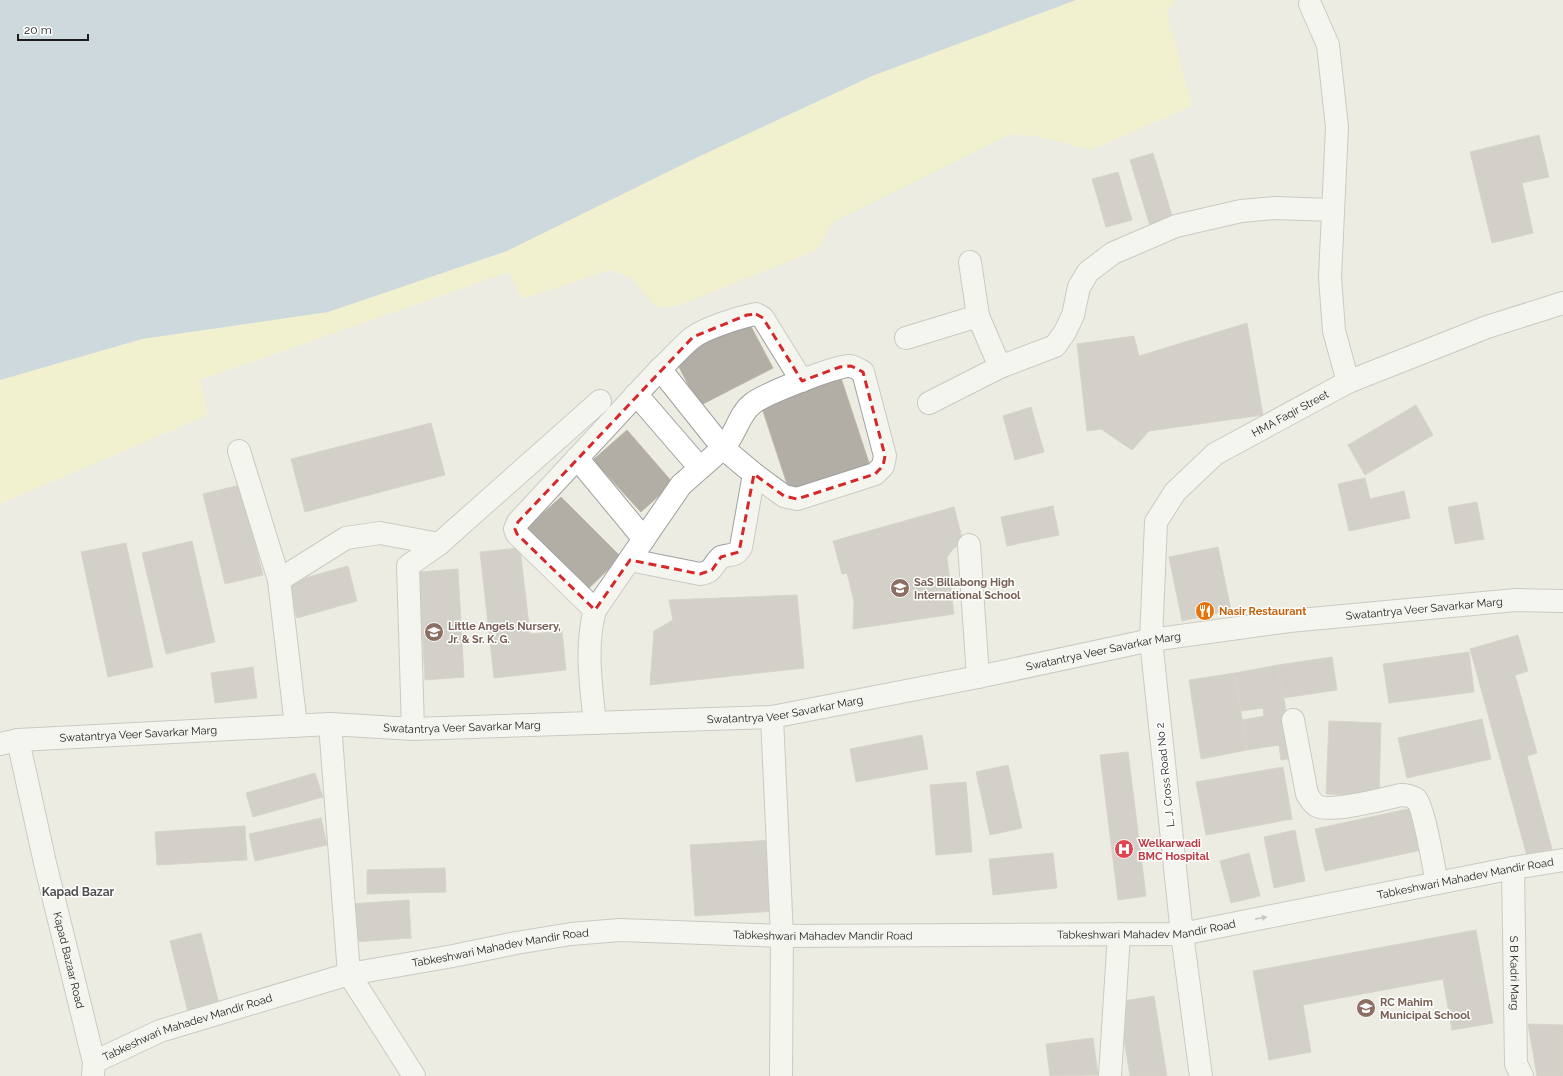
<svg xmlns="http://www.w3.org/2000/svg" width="1563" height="1076" viewBox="0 0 1563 1076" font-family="Raleway,sans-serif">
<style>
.sand{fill:#f5f7b7}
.water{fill:#a7c1d6}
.building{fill:#b2aea6;stroke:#bdb6a7}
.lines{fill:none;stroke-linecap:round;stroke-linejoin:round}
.minor-casing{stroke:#a0a0a0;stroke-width:24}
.minor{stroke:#fff;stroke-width:22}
.oneway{fill:#999}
.marked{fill:none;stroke:#d62828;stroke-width:3;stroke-dasharray:8 5;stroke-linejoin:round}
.labels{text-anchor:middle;stroke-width:3;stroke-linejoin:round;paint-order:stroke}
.street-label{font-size:11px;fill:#1c1c1c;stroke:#fff}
.education-label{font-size:11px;font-weight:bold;fill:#785e54;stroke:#fff;text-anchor:start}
.food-label{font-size:11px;font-weight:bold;fill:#c56008;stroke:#fff;text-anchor:start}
.health-label{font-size:11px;font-weight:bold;fill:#be3a42;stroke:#fff;text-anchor:start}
.neighbourhood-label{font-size:12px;font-weight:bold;fill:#4f4f4f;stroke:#fff}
</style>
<rect width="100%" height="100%" fill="#edece3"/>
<path class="sand" d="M1076 0H1176L1167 13 1192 106 1091 150 1040 137 1011 134 833 222 817 250 678 306 656 307 631 278 610 270 522 299 509 272 200 380 208 415 0 504V380L142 339 328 312 507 251 700 156 872 76Z"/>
<path class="water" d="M0 0H1076L872 76 700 156 507 251 328 312 142 339 0 380Z"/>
<g class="building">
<path d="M1539 135 1549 177 1522 183 1533 233 1492 243 1470 152Z"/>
<path d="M1153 153 1173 219 1150 226 1130 160Z"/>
<path d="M1118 172 1132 220 1106 227 1092 179Z"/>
<path d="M748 321 773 368 699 406 675 359Z"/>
<path d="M1247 323 1263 415 1149 431 1132 450 1101 429 1087 431 1077 344 1134 336 1139 356Z"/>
<path d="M841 378 870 466 790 493 761 405Z"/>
<path d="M1416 405 1433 435 1365 475 1348 445Z"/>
<path d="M1031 407 1044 452 1015 460 1003 416Z"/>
<path d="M431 423 445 475 305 512 291 459Z"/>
<path d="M627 430 673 483 641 512 593 460Z"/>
<path d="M1365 478 1370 499 1404 491 1410 518 1349 531 1338 484Z"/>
<path d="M240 485 263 575 225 584 203 494Z"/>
<path d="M561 497 621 557 585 592 520 526 530 516 534 521Z"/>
<path d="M1477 502 1484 539 1455 544 1448 507Z"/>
<path d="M1053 506 1059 535 1007 546 1001 517Z"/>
<path d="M954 507 963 542 953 549 947 557 954 614 853 629 854 601 847 573 842 574 833 541Z"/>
<path d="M192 541 215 642 166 654 142 553Z"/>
<path d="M126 543 153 667 108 677 81 552Z"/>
<path d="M1218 547 1231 610 1182 621 1169 557Z"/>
<path d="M520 548 530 634 562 631 566 670 494 678 480 552Z"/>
<path d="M348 566 357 601 297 618 287 583Z"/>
<path d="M458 569 464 677 425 680 419 572Z"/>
<path d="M797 595 804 668 650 685 654 631 673 620 669 600Z"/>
<path d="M1518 635 1528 671 1515 675 1537 753 1527 756 1552 849 1527 856 1470 649Z"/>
<path d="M1469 652 1474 692 1389 703 1383 664Z"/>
<path d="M1332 657 1337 690 1283 698 1278 665Z"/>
<path d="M1278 665 1294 758 1281 760 1279 745 1247 750 1242 720 1264 716 1263 708 1241 711 1235 673Z"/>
<path d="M253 667 257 698 215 703 211 673Z"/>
<path d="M1235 673 1247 750 1201 759 1189 680Z"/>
<path d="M1482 719 1491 759 1407 778 1398 738Z"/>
<path d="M1329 721 1381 723 1379 796 1326 794Z"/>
<path d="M922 735 928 769 856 782 850 749Z"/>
<path d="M1128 752 1146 896 1118 900 1100 755Z"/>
<path d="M1008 765 1022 828 990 835 976 772Z"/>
<path d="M1283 767 1292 819 1206 835 1196 782Z"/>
<path d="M315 773 323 797 253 817 246 793Z"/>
<path d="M966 782 972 852 936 855 930 785Z"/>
<path d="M1417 807 1426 849 1325 871 1315 829Z"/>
<path d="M321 818 327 845 255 861 249 834Z"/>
<path d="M245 826 247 860 157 865 155 832Z"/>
<path d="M1295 830 1305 881 1274 888 1264 837Z"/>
<path d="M773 840 778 911 695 916 690 845Z"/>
<path d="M1053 853 1057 888 993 895 989 859Z"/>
<path d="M1249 853 1260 896 1231 903 1220 861Z"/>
<path d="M445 868 446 892 367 894V870Z"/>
<path d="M409 900 411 938 354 942 351 904Z"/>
<path d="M1476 930 1493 1023 1452 1030 1443 979 1303 1005 1311 1052 1269 1060 1253 971Z"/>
<path d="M201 933 219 1004 188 1012 170 941Z"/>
<path d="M1154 996 1167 1076H1130L1118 1002Z"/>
<path d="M1528 1024 1563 1025V1076H1537Z"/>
<path d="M1093 1038 1098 1075 1050 1076 1046 1044Z"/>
</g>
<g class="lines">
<g class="minor-casing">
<g id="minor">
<path d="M1310 4 1328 45 1337 127 1330 277 1334 331 1348 382"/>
<path d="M970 262 978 316 1000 367"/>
<path d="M906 338 978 316"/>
<path d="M636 394 700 468"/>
<path d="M929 403 1000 367 1055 346 1065 332 1073 315 1079 287 1088 272 1113 253 1176 226 1241 211 1274 208 1333 210"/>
<path d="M239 451 279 580"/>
<path d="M577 458 644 539"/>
<path d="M969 545 978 677"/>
<path d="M630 560 700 574C714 572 712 565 721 557 730 554 736 557 741 547L754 474"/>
<path d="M595 610 517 534 515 529 518 522 660 369"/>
<path d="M772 717 782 936 781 1076"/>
<path d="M1293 720 1307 794C1310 799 1312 803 1317 806 1332 813 1383 799 1401 795 1406 795 1411 796 1416 799 1424 807 1434 869 1437 883"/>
<path d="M595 723C591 687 585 645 595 610L681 485 723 448C736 435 738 415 752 404 762 395 837 365 850 366 854 366 859 370 863 372L885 456 883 466 875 474 797 499 784 496 754 474 723 448 660 369C671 359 681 347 692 338 705 328 740 317 756 314L763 318 802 381"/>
<path d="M330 724 349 974 414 1076"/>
<path d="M296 726 279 580 346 538 380 533 439 544"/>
<path d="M413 729 408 566 439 544 600 401"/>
<path id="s1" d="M18 740 45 863 94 1062 93 1076"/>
<path id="s2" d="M0 744 18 740 330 724 413 729 772 717 978 677 1151 640 1289 621 1516 600 1563 601"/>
<path id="s3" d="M1513 868 1516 1064 1522 1076"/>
<path id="s4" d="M94 1062 160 1031 349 974 453 956 516 943 571 934 620 930 782 936 1182 934 1513 868 1563 860"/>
<path d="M1110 1076 1119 934"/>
<path id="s5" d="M1201 1076 1182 934 1151 640 1156 522 1175 492 1215 454 1348 382 1487 327 1563 303"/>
</g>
</g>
<use href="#minor" class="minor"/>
</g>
<defs><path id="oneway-solid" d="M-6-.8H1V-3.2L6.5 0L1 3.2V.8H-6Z"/></defs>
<use class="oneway" href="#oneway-solid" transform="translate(1261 918) rotate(-11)"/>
<path d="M0 0H1563V1076H0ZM756 314 763 318 802 381 840 367 851 366 863 372 885 456 883 466 875 474 797 499 784 496 754 474 739 552 721 557 712 570 700 574 630 560 595 610 517 534 515 529 518 522 693 337 747 315Z" fill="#edece3" fill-opacity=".55" fill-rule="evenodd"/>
<path class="marked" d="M756 314 763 318 802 381 840 367 851 366 863 372 885 456 883 466 875 474 797 499 784 496 754 474 739 552 721 557 712 570 700 574 630 560 595 610 517 534 515 529 518 522 693 337 747 315Z"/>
<defs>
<g id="school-disc" transform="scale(1)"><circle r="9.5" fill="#8d6e63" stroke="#fff"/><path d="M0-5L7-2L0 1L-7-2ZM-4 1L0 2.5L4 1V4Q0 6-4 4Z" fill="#fff"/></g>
<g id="restaurant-disc" transform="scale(1)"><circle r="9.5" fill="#e8710a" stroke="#fff"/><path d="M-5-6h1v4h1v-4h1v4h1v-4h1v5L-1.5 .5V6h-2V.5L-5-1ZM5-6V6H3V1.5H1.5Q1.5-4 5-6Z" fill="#fff"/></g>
<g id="hospital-disc" transform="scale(1)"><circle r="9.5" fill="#e0444e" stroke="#fff"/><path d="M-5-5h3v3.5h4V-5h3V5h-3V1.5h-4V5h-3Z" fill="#fff"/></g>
</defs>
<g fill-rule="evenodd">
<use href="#school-disc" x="900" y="588"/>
<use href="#restaurant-disc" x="1205" y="611"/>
<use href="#school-disc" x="434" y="632"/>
<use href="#hospital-disc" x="1124" y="849"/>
<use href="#school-disc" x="1366" y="1008"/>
</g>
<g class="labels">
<g class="street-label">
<text dy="4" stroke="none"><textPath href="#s5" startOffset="733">HMA Faqir Street</textPath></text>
<text dy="4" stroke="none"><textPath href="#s2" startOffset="1435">Swatantrya Veer Savarkar Marg</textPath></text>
<text dy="4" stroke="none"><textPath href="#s2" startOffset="1111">Swatantrya Veer Savarkar Marg</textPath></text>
<text dy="4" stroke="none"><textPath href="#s2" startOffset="787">Swatantrya Veer Savarkar Marg</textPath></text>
<text dy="4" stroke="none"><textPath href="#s2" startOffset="463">Swatantrya Veer Savarkar Marg</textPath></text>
<text dy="4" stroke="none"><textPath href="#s2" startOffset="139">Swatantrya Veer Savarkar Marg</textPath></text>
<text transform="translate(1165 775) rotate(-96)" y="4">L. J. Cross Road No 2</text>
<text dy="4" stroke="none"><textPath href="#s4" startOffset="1396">Tabkeshwari Mahadev Mandir Road</textPath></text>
<text dy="4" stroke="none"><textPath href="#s4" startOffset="1072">Tabkeshwari Mahadev Mandir Road</textPath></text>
<text dy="4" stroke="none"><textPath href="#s4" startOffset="748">Tabkeshwari Mahadev Mandir Road</textPath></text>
<text dy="4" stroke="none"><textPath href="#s4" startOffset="424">Tabkeshwari Mahadev Mandir Road</textPath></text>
<text dy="4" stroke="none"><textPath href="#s1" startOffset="226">Kapad Bazaar Road</textPath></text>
<text dy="4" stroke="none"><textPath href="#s3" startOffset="105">S B Kadri Marg</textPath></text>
<text dy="4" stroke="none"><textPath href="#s4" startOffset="100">Tabkeshwari Mahadev Mandir Road</textPath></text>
</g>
<g class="education-label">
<text x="914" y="586">SaS Billabong High<tspan x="914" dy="13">International School</tspan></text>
<text x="448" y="630">Little Angels Nursery,<tspan x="448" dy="13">Jr. &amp; Sr. K. G.</tspan></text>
<text x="1380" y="1006">RC Mahim<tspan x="1380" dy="13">Municipal School</tspan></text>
</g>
<g class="food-label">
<text x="1219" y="615">Nasir Restaurant</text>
</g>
<g class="health-label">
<text x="1138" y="847">Welkarwadi<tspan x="1138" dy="13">BMC Hospital</tspan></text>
</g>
<g class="neighbourhood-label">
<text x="78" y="896">Kapad Bazar</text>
</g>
</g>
<path d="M18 34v6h70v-6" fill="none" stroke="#1c1c1c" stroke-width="2"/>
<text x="24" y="34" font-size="12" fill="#1c1c1c" stroke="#ffffff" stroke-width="3" paint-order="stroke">20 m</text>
</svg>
